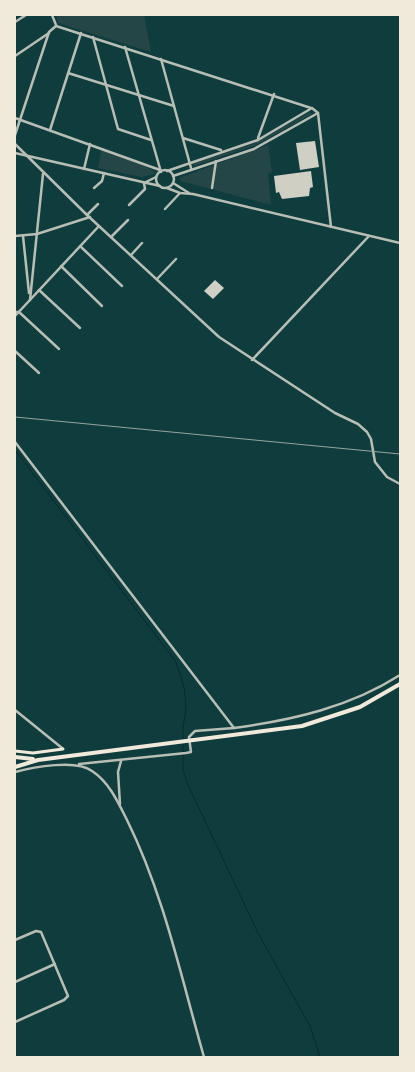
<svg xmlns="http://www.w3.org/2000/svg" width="415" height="1072" viewBox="0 0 415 1072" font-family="Spectral,serif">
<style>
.green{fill:#244646}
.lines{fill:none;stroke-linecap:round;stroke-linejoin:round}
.stream{stroke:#0a2a2b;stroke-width:1}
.building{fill:#cfcfc3}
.minor{stroke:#b8beb3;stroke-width:2.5}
.tertiary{stroke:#b8beb3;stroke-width:2.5}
.secondary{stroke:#f1e9da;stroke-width:3}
.primary{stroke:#f1e9da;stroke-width:4}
.rail{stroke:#97a49c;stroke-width:1}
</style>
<rect width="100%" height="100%" fill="#0f3d3e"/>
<g class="green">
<path d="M56 15H144L151 52 58 23Z"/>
<path d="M310 112 312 114 256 145 194 166V163L253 144Z"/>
<path d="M268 145 272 172 268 174 271 205 181 181 179 178Z"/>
<path d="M102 148 146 166 156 173 142 177 98 168Z"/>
</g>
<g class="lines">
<path class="stream" d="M15 450 176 662 184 687 186 708 183 728V770L188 785 258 933 310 1026 320 1057"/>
</g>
<g class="building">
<path d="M315 141 319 167 300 170 296 143Z"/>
<path d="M311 171 313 187 310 188 309 196 282 199 279 192 276 193 274 176Z"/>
<path d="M215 280 224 288 213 299 204 291Z"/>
</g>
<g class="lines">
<g class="minor">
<path d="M52 15 56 25"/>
<path d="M15 22 26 15"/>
<path d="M56 26 311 108"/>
<path d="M93 37 118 129 151 140"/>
<path d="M125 47 161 172"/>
<path d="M15 56 49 33"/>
<path d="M161 59 191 168"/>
<path d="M68 73 174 106"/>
<path d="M15 118 160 170"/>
<path d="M50 130 81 33"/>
<path d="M15 135 49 32 56 26"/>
<path d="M183 138 221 150"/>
<path d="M258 138 274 94"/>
<path d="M15 144 87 215 219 337 335 413 358 424 367 432 371 439 375 462 387 477 400 484"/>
<path d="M15 153 160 186"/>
<path d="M84 169 90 144"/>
<circle cx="165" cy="179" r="9"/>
<path d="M167 171 258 140 312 108 318 113 331 227"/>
<path d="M173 176 254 149 318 113"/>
<path d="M144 183 156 177"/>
<path d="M173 183 189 193"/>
<path d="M94 188 102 181 104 173"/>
<path d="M167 188 180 193 193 194 400 243"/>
<path d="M212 188 216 161"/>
<path d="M129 205 145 189 144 183"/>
<path d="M165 209 180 193"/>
<path d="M87 215 98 204"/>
<path d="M15 236 37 234 90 217"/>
<path d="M23 236 29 293"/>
<path d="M111 237 128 220"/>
<path d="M80 246 122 286"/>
<path d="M131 255 142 243"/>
<path d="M61 266 102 306"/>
<path d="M157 279 176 259"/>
<path d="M39 290 80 328"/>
<path d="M30 300 43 174"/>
<path d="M15 312H19L59 349"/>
<path d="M15 316 99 226"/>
<path d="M15 351 39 373"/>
<path d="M252 360 369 236"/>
<path d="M15 442 234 728C293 720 350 707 400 675"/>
<path d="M15 772C33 767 77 759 92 771 109 782 118 802 127 820 164 895 181 977 204 1057"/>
<path d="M120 804 118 772 121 761"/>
<path d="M15 940 36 931 41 932 68 996 64 1000 15 1022"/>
<path d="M15 982 55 964"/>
</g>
<g class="tertiary">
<path d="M15 710 62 748"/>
<path d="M79 764 186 753 191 752 189 737 195 731 234 728"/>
</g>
<path class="secondary" d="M15 751 33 753 63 749"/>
<g class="primary">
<path d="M15 757 33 759"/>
<path d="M15 767 38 760 302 726 360 707 400 684"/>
</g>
<path class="rail" d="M15 417 400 454"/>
</g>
<rect width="415" height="1072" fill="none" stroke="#f1e9da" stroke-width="32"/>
</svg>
